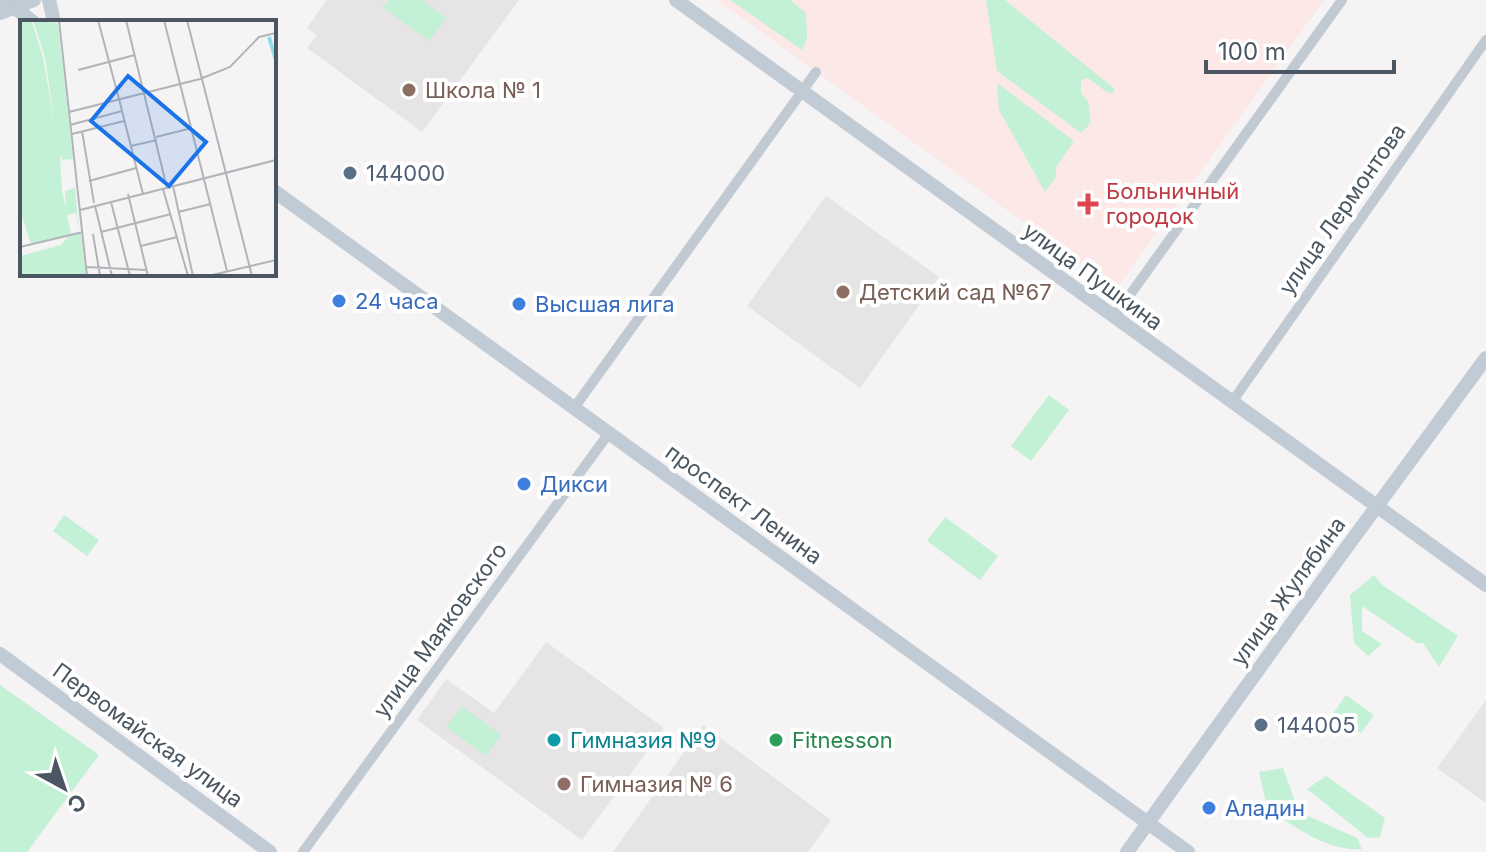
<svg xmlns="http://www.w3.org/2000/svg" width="1486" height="852" viewBox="0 0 1486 852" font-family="Inter,sans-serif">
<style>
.education{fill:#e6e4e5}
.medical{fill:#fce8e6}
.green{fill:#c3f1d5}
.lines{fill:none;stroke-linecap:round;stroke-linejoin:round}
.street{stroke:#c1cad2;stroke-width:10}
.secondary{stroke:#c1cbd6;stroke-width:14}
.education-dot{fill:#8d6e63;stroke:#fff;stroke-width:3}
.service-dot{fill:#5c6f8a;stroke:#fff;stroke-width:3}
.health-dot{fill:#e0444e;stroke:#fff;stroke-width:3}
.shop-dot{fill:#3f7fe0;stroke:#fff;stroke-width:3}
.culture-dot{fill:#0f9aa8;stroke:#fff;stroke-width:3}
.leisure-dot{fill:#2e9e5b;stroke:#fff;stroke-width:3}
.labels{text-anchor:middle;stroke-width:8;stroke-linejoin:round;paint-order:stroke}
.education-label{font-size:22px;fill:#785e54;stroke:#fff;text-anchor:start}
.service-label{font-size:22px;fill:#4e5e75;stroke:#fff;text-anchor:start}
.health-label{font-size:22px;fill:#be3a42;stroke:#fff;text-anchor:start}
.street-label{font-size:22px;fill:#4a5661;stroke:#fff}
.shop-label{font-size:22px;fill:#366cbe;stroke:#fff;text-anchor:start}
.culture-label{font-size:22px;fill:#0d838f;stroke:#fff;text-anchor:start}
.leisure-label{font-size:22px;fill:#27864d;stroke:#fff;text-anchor:start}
.inset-river{fill:none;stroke:#90daee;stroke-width:4}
.inset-road{fill:none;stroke:#b1b4b9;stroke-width:2}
.view{fill:#1a73e8;fill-opacity:0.15;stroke:#1a73e8;stroke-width:4}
.inset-edge{fill:none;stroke:#4a5661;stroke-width:4}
</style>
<rect width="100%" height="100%" fill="#f5f3f3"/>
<g class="education">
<path d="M327 0H519L422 132 307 48 317 35 307 28Z"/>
<path d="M826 196 939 277 860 388 747 306Z"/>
<path d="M546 642 664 728 582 840 417 720 446 679 494 713Z"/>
<path d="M1486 700V803L1437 768Z"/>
<path d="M703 725 831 820 808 852H613Z"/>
</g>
<path class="medical" d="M717 0H1324L1116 289Z"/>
<g class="green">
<path d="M389 0H422L446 18 429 41 383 7Z"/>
<path d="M730 0H790L806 13 807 39 802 50Z"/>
<path d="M986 0H1005L1115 89 1113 94C1102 91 1097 83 1087 78L1081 81V93L1088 101 1091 123 1081 133 997 71Z"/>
<path d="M997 83 1074 141 1056 167V177L1045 192 999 110Z"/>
<path d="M1049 395 1069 410 1031 461 1011 446Z"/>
<path d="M64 515 99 540 87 556 53 531Z"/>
<path d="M945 517 998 556 980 580 927 541Z"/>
<path d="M1374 575 1381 584 1458 636 1439 667 1423 643H1417L1362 606V631L1382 644 1368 656 1354 643 1350 595Z"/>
<path d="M0 685 99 755 27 852H0Z"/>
<path d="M1346 695 1374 715 1361 733 1333 714Z"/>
<path d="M462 706 501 735 486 756 446 727Z"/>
<path d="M1283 768 1299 812 1357 838 1362 849C1329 852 1291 826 1267 807L1259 772Z"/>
<path d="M1326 776 1385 818 1380 837 1368 838 1307 789Z"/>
</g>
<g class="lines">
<g class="street">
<path d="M1114 317 1342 0"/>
<path d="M1232 402 1486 40"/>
<path d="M574 408 816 72"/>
<path d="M303 852 609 433"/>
</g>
<g class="secondary">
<path d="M5 0 33 22"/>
<path d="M49 0 54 22"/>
<path d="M676 0 1486 585"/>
<path d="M0 13 34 0"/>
<path d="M274 191 1188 852"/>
<path d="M0 654 270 852"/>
<path d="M1127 852 1341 555 1486 358"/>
</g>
</g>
<g class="education-dot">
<circle cx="409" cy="90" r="8"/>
<circle cx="843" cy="292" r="8"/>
<circle cx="564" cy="784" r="8"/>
</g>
<g class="service-dot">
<circle cx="350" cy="173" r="8"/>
<circle cx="1261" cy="725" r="8"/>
</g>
<path class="health-dot" d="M1084 192h8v8h8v8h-8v8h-8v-8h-8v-8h8z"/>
<g class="shop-dot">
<circle cx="339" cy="301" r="8"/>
<circle cx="519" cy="304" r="8"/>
<circle cx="524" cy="484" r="8"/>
<circle cx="1209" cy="808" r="8"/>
</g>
<circle class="culture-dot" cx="554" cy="740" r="8"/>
<circle class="leisure-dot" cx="776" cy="740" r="8"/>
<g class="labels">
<g class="education-label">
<text x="425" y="98">Школа № 1</text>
<text x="859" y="300">Детский сад №67</text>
<text x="580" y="792">Гимназия № 6</text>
</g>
<g class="service-label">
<text x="366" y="181">144000</text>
<text x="1277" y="733">144005</text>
</g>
<g class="health-label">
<text x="1106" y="199">Больничный<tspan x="1106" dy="25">городок</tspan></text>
</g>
<g class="street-label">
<text transform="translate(1342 209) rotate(-55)" y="8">улица Лермонтова</text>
<text transform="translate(1093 276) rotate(36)" y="8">улица Пушкина</text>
<text transform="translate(744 504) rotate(36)" y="8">проспект Ленина</text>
<text transform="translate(1288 591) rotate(-54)" y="8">улица Жулябина</text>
<text transform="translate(440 630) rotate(-54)" y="8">улица Маяковского</text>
<text transform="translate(148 735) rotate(36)" y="8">Первомайская улица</text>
</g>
<g class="shop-label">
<text x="355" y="309">24 часа</text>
<text x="535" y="312">Высшая лига</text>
<text x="540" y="492">Дикси</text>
<text x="1225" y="816">Аладин</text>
</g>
<g class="culture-label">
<text x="570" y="748">Гимназия №9</text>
</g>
<g class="leisure-label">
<text x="792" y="748">Fitnesson</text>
</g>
</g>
<g transform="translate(20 20)">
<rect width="256" height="256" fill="#f5f3f3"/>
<path d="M0 0H11L23 37 35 107 25 37 13 0 38 3 53 139 43 140 40 135 42 171 46 188 45 171 55 168 59 212 56 193 47 195 51 213H61L66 256H0V236L41 225 49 216 11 224 0 191Z" fill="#c3f1d5"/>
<path class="inset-river" d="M249 17 256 40"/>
<path class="inset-road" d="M39 0 67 256M78 0 99 79M106 0 147 168M144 0 207 251M167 0 232 256M58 50 115 35M99 79 123 174M49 92 180 59 210 47 239 17 256 13M50 105 102 91M62 111 74 183M52 114 104 101M136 117 172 108M111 126 137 120M69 161 116 148M153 166 173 256M143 169 168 256M108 174 128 256M91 182 110 256M75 186 92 256M60 190 256 140M158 192 191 184M81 212 151 194M73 214 80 256M121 226 157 217M0 227 63 212M66 247 127 250M188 256 256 240"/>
<path class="view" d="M108 56 186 122 149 166 71 101Z"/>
<rect width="256" height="256" class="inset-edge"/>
</g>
<g transform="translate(64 788) rotate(140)" stroke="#ffffff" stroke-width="6" paint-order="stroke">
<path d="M0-6L14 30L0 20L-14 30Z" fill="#4a5661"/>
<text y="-12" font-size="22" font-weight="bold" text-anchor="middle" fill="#4a5661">С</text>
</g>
<path d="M1206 60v12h188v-12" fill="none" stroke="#4a5661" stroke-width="4"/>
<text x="1218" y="60" font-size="24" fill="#4a5661" stroke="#ffffff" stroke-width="6" paint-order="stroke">100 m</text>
</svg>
